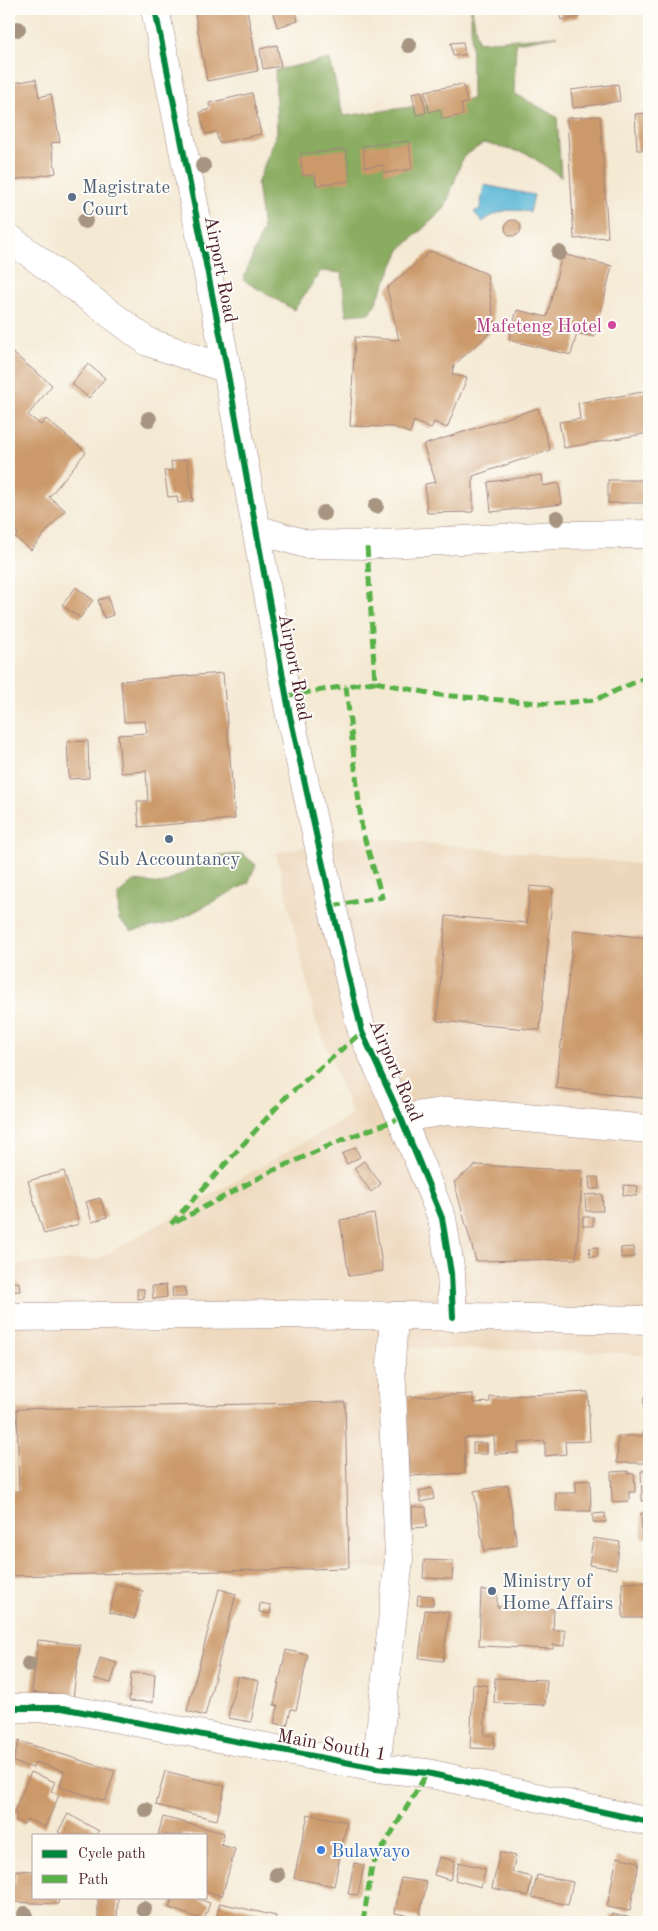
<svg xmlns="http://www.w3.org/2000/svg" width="658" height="1931" viewBox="0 0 658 1931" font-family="'Old Standard TT',serif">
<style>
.built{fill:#edd7bb}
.forest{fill:#8aac60;stroke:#6a6646}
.water{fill:#57b5d6;stroke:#506a80}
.building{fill:#cc9a6a}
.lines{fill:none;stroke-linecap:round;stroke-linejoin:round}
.minor-casing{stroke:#9f847f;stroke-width:29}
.major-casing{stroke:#9f847f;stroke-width:29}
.minor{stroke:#fff;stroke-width:28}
.major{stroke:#fff;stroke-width:28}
.quiet{stroke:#57b146;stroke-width:5;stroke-dasharray:10 5;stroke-linecap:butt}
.cycleway-casing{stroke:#fdfcf7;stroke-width:9}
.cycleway{stroke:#00873e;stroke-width:6}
.tree{fill:#a79582}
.service-dot{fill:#5c6f8a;stroke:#fdfcf7;stroke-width:2}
.hotel-dot{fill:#d1479c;stroke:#fdfcf7;stroke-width:2}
.shop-dot{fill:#3f7fe0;stroke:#fdfcf7;stroke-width:2}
.labels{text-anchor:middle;stroke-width:4;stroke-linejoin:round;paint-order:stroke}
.service-label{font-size:19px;fill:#4e5e75;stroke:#fdfcf7;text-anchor:start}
.street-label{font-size:19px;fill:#4a1f2b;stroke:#fdfcf7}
.hotel-label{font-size:19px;fill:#b23c85;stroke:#fdfcf7;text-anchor:end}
.shop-label{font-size:19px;fill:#366cbe;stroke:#fdfcf7;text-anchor:start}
</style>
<rect width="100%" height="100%" fill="#fdfcf7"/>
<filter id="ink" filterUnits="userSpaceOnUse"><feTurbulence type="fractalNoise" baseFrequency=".02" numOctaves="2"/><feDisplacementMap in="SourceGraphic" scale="10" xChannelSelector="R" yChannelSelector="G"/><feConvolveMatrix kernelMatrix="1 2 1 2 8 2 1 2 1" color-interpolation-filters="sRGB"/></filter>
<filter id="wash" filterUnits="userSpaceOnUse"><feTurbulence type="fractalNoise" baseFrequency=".0096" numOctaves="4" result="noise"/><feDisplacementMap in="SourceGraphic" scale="20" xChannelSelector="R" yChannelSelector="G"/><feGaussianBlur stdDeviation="1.12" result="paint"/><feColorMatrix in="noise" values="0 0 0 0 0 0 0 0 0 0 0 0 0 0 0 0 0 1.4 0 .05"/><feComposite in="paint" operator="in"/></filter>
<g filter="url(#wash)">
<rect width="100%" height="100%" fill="#f4e9d3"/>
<path class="built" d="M353 836 649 865V1356L610 1352 403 1348 404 1567 9 1577V1265L98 1259 352 1115 316 1021 276 853Z"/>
<g class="forest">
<path d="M471 9H472L478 42 557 36 516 43 514 93 557 117 561 177 528 154 484 143 463 157 445 208 400 250 371 313 346 315 342 273 321 271 294 310 243 280 263 229 257 184 277 132 275 70 330 59 343 116 472 99Z"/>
<path d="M243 854 256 865 248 883 188 915 171 923 132 931 119 920 118 895 134 881 162 884 216 856Z"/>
</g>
<path class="water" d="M484 185 534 195 530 212C508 208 500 210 482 222L474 212 480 209Z"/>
<g id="blocks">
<g class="building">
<path d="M194 9H247L258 71 207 81Z"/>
<path d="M276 9H295L298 21 277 27 272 10Z"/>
<path d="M559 9H577L579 17 561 20Z"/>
<path d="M463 42 465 55 453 56 451 43Z"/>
<path d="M277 45 281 66 263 69 260 49Z"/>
<path d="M36 79 39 97 51 94 60 142 51 143 56 173 14 180 12 172H9V151H11L9 137V84Z"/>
<path d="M463 84 467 103 461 104 463 115 442 119 440 109 429 112 425 91Z"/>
<path d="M618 84 620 101 573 108 571 90Z"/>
<path d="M422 91 426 113 416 115 412 93Z"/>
<path d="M252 93 261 134 219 143 216 132 205 134 200 112 210 109 209 103Z"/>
<path d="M649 113V150H637L635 114Z"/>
<path d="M600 116 608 237 574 239 567 118Z"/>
<path d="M409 141 412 169 384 173V165L365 167 363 146Z"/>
<path d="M346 149 350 181 316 185 315 174 303 176 300 154Z"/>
<circle cx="513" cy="228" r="8"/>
<path d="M431 251 487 274 495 328 454 365 452 374 467 378 447 428 434 422 431 429 414 421 410 433 393 427 350 426 355 337 399 340 387 288Z"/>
<path d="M562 254 612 266 595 337 577 333 571 355 509 340 517 310 547 317Z"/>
<path d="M9 350 52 385 28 415 41 425 46 419 86 452 49 497 65 510 31 550 15 537 18 534 9 526Z"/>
<path d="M88 364 105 378 89 398 72 384Z"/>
<path d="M649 391V433L564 448 559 422 580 419 578 403Z"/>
<path d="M538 408 550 450 473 476V512L427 513 425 484 436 482 423 445Z"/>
<path d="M187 459 193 501 178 503 177 496 168 497 164 471 172 470 171 462Z"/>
<path d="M542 475 543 486 559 483 562 504 491 512 488 482Z"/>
<rect x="608" y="480" width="41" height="23"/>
<path d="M76 587 93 600 80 618 62 605Z"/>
<path d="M108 597 113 615 104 618 98 600Z"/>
<path d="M223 673 235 819 139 827 137 801H148L146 771 121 773 118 735 147 733 145 721 124 722 121 681Z"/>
<path d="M88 741 89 778 69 779 67 742Z"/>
<path d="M530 886 553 888 540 1030 437 1021 446 916 527 923Z"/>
<path d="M574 930 649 938V1099L556 1088Z"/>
<path d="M355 1147 360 1157 347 1164 342 1154Z"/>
<path d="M364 1161 381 1184 371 1192 354 1168Z"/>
<path d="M476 1165 583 1171 576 1259 476 1261 454 1182Z"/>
<path d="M64 1171 79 1224 44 1234 28 1181Z"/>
<path d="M589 1177H598L599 1189H590Z"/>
<path d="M624 1185 638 1186 637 1196 623 1195Z"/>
<path d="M602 1194 603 1211H586L585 1195Z"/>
<path d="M100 1198 107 1217 92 1222 86 1202Z"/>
<path d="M374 1214 383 1271 349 1276 340 1220Z"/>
<rect x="583" y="1217" width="10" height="9"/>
<path d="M597 1247 598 1256 590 1257 589 1248Z"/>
<path d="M634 1247V1257L621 1258V1248Z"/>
<path d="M648 1252H649V1266H647Z"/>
<path d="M19 1282 20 1291 9 1292V1283Z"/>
<path d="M166 1285 167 1297 153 1299 152 1286Z"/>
<path d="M185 1287 186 1297H173L172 1288Z"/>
<path d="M137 1289H144V1298L137 1299Z"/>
<path d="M588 1392 590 1441 565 1442 566 1454 545 1456V1441L518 1443V1453L495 1454 494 1436 464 1438 465 1473 410 1476 406 1397 473 1394V1403L490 1402V1397Z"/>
<path d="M644 1397H649V1463H617L618 1436H643Z"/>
<path d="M345 1402 349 1568 9 1576V1492L19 1491 17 1409Z"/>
<rect x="473" y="1443" width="14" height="11"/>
<path d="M628 1471V1474H634L635 1492H629V1501L612 1502 611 1472Z"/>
<path d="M641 1471H649V1501H642Z"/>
<path d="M590 1480 591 1511H556V1493H576V1481Z"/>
<path d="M508 1485 517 1545 484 1551 474 1491Z"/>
<path d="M432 1488 434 1499 421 1502 419 1491Z"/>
<path d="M412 1507H426L427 1527 413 1528Z"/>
<path d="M605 1513 606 1522H593V1514Z"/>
<path d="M641 1513H649V1538H642Z"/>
<path d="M593 1538 620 1542 616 1569 589 1565Z"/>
<path d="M424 1560 453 1561 452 1579 423 1578Z"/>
<path d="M649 1582V1618H623L622 1583Z"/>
<path d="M117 1584 143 1591 134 1619 109 1612Z"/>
<path d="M219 1589 236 1594 205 1716 187 1711Z"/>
<path d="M481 1590 497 1591V1607L554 1609 553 1630H565V1646L553 1645V1649L479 1646Z"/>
<path d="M418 1595 433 1596V1605H417Z"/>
<path d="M260 1603 271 1605 270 1614 259 1612Z"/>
<path d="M425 1610 449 1612 443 1661 419 1658Z"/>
<path d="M38 1640 80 1645 73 1698 32 1692Z"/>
<path d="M286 1650 308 1655 296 1710 291 1709 287 1726 274 1723 278 1706 274 1705Z"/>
<path d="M100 1658 117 1663 111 1683 94 1679Z"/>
<path d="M131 1673 155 1674 153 1702 129 1701Z"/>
<path d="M237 1676 259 1681 251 1722 228 1718Z"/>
<path d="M495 1678 547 1680 545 1705 494 1703Z"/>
<path d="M473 1684 487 1685 484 1735H494V1749L470 1748Z"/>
<path d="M19 1741 115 1771 105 1801 60 1787 64 1771 35 1762 33 1768 13 1762Z"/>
<path d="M165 1771 225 1786 217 1820 156 1805Z"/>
<path d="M31 1772 55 1782 51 1791 59 1795 45 1827 26 1819 24 1824 15 1820 17 1815 14 1812Z"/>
<path d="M68 1814 99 1831 97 1835H63L58 1832Z"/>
<path d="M308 1814 347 1822 334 1886 294 1878Z"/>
<path d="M163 1817 224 1833 221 1845 235 1849 222 1896 206 1892V1835H158Z"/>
<path d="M500 1852 516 1856 512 1872 532 1877 528 1896 492 1888Z"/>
<path d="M439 1857 455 1861 450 1880 434 1875Z"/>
<path d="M617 1857 639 1862 630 1911 607 1907Z"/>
<path d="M459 1862 486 1869 481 1887 455 1880Z"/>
<path d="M354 1863 364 1865 358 1895 348 1894Z"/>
<path d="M16 1870 34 1871V1897H59L58 1904 9 1902V1883L15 1884Z"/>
<path d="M537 1875 573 1882 568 1905 532 1897Z"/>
<path d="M401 1878 427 1882 419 1918 395 1913Z"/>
<path d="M98 1897H118L117 1922H98Z"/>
<path d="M173 1897H193L210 1903 204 1920 169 1908Z"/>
<path d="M220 1903 276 1916 274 1922H215Z"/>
<path d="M611 1914 649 1921V1922H610Z"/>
</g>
</g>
</g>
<g filter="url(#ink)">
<use href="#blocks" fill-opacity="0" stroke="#9f847f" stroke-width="1"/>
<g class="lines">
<g class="minor-casing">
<g id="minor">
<path d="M155 9 227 369 290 716 332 906 362 1032 401 1118 442 1218 451 1273 453 1317"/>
<path d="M9 238 148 342 227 369"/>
<path d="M256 529 306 544 367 545 558 535 649 534"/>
<path d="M401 1118 448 1111 649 1129"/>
<path d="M9 1708H62L376 1768 427 1773 649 1822"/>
<path d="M376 1768 399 1559 391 1364 394 1316"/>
</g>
</g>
<g class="major-casing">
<path id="major" d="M9 1317 281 1314 649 1320"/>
</g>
<use href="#minor" class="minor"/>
<use href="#major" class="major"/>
<g class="quiet">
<path d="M375 682 439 695 551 704 595 700 649 676"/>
<path d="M286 696 346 686"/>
<path d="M332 906 382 897 362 830 346 686 375 682 367 545"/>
<path d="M176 1222 270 1172 342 1140 401 1118"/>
<path d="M171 1224 286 1097 362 1032"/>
<path d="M363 1922 372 1866 427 1773"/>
</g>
<g class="cycleway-casing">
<g id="cycleway">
<path d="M155 9 227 369 290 716 332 906 362 1032 401 1118 442 1218 451 1273 453 1317"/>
<path d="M9 1708H62L376 1768 427 1773 649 1822"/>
</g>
</g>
<use href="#cycleway" class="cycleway"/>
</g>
<g class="tree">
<circle cx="18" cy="29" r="8"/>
<circle cx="409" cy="45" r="8"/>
<circle cx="203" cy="166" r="8"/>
<circle cx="85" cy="221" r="8"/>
<circle cx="559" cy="253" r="8"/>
<circle cx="149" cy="419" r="8"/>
<circle cx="376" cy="506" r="8"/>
<circle cx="324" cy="513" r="8"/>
<circle cx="557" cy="518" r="8"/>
<circle cx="29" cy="1664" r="8"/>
<circle cx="146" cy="1810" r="8"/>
<circle cx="277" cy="1875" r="8"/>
<circle cx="144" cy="1909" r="8"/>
<circle cx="25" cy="1914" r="8"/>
</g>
</g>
<g class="service-dot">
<circle cx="72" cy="197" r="5"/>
<circle cx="169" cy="839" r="5"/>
<circle cx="492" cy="1591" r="5"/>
</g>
<circle class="hotel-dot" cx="612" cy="325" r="5"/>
<circle class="shop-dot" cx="321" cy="1850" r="5"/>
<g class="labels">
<g class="service-label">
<text x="82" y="193">Magistrate<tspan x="82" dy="22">Court</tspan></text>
<text x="169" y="865" text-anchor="middle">Sub Accountancy</text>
<text x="502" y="1587">Ministry of<tspan x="502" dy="22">Home Affairs</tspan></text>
</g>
<g class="street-label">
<text transform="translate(222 269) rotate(79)" y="7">Airport Road</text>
<text transform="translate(296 667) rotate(79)" y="7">Airport Road</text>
<text transform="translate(397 1070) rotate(67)" y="7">Airport Road</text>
<text transform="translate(332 1744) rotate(10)" y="7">Main South 1</text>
</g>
<g class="hotel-label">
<text x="602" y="332">Mafeteng Hotel</text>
</g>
<g class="shop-label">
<text x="331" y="1857">Bulawayo</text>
</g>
</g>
<rect width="658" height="1931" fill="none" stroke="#fdfcf7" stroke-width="30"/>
<rect x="32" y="1834" width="175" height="65" fill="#fdfcf7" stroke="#b5a4a5"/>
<rect x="42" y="1850" width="25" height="8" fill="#00873e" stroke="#b5a4a5"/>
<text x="78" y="1858" font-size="15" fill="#4a1f2b">Cycle path</text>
<rect x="42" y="1875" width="25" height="8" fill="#57b146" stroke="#b5a4a5"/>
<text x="78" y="1884" font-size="15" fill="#4a1f2b">Path</text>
</svg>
